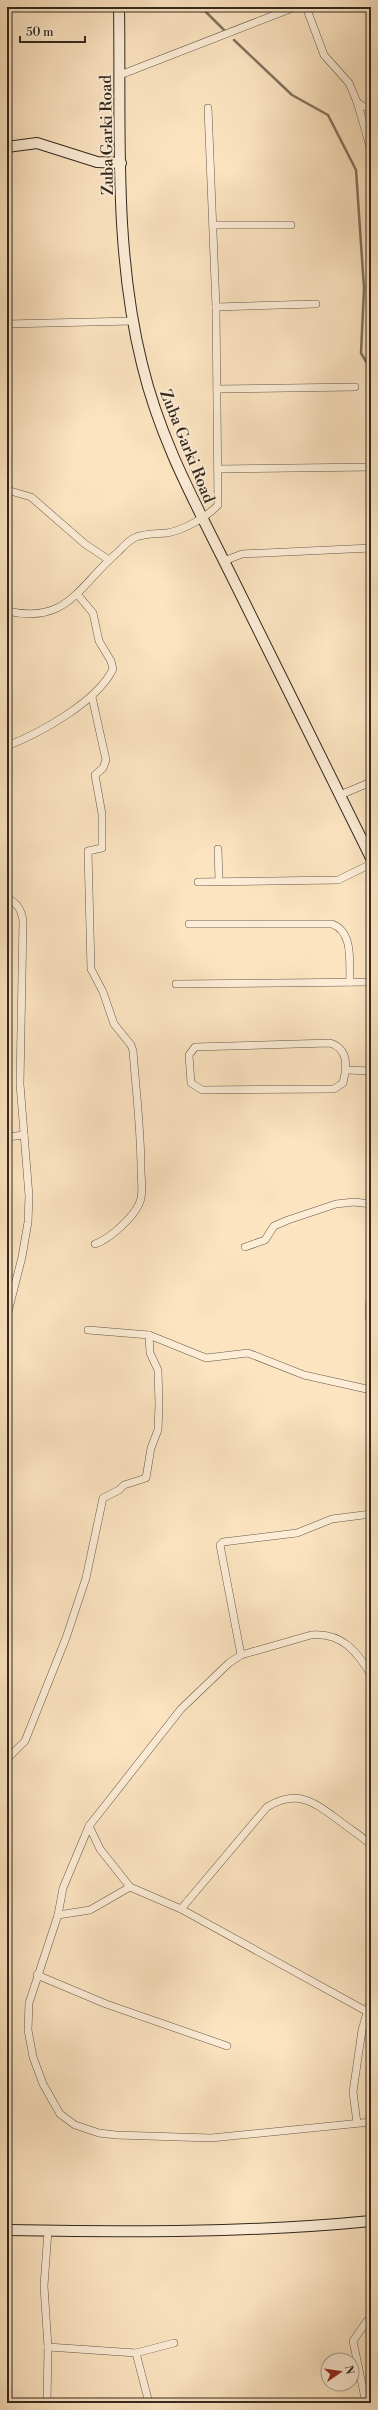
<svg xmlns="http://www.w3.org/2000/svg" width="378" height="2410" viewBox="0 0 378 2410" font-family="'Libre Bodoni',serif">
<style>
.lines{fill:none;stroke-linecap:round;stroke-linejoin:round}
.stream{stroke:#82735f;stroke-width:2.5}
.street-casing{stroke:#645847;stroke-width:8}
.secondary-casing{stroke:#32291e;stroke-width:12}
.street{stroke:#fdedd7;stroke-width:7}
.secondary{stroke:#fdedd7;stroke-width:10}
.labels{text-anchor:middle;stroke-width:3.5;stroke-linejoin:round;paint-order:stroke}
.street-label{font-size:16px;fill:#32291e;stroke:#fdedd7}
</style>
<rect width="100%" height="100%" fill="#fce4c1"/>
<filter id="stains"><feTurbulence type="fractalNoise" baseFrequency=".005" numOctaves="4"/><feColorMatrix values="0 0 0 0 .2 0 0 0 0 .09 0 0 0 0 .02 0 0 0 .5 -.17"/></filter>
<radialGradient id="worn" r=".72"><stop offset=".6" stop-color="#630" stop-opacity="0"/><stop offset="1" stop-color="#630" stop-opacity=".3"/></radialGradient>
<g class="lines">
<g class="stream">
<path d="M201 7 224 30"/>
<path d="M234 40 292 95 328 115 356 170 364 288 361 353 371 370"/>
</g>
<g class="street-casing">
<g id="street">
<path d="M306 7 324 55 349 83 357 102 364 107H371"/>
<path d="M120 75 295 7"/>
<path d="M357 102 371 150"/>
<path d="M214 225H291"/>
<path d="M216 307 316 304"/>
<path d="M7 324 132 321"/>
<path d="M217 389 355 387"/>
<path d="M218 469 371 467"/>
<path d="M7 490 31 497 85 544 109 560"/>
<path d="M224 561 242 554 371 548"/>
<path d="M7 611C68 625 79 585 118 552 123 547 128 541 134 538 144 533 157 534 167 533 184 530 207 517 218 505L216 307 208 108"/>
<path d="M92 697 106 760 103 768 95 775 102 814V848L88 851 91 969 103 992 114 1024 131 1045 133 1051C136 1091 141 1130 141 1170 141 1179 143 1189 141 1198 138 1214 110 1239 95 1244"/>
<path d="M7 746C40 733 97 702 113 669L111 661 99 641 93 613 77 594"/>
<path d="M340 795 371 782"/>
<path d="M218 849 219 880"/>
<path d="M198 882 338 880 371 864"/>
<path d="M7 898C17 903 21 909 23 920L20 1084 29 1196 28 1222 22 1257 7 1316"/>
<path d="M189 924H332C354 932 349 963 350 982"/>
<path d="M176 984 371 982"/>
<path d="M330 1043C349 1049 347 1067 343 1083L334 1089 202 1090 191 1083 189 1055 195 1047Z"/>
<path d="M346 1070 371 1071"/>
<path d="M7 1137 24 1135"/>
<path d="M245 1247 265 1240 274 1226 288 1220 336 1204 354 1202 371 1204"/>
<path d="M369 1318 371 1274"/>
<path d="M88 1330 149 1335"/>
<path d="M241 1655 220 1545 223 1542 297 1533 332 1519 371 1514"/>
<path d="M371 1675C357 1651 341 1632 311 1635L241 1655 229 1663 181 1709 89 1826 63 1888 58 1915 29 2003 28 2030 33 2057 43 2084 60 2114 75 2125 99 2133 116 2135 211 2138 371 2122"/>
<path d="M7 1759 25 1741 66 1638 86 1578 103 1498 119 1490 124 1485 146 1478 151 1448 158 1430 159 1405 158 1370 150 1353 149 1335 206 1358 248 1353 304 1375 371 1390"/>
<path d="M89 1826 100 1849 130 1887"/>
<path d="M181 1909 267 1807C299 1788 315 1803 341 1822 351 1830 362 1836 371 1845"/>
<path d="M58 1915 90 1910 130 1887 181 1909 366 2011"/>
<path d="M37 1975 106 2004 227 2046"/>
<path d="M357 2123 353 2092 362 2030 371 1999"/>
<path d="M48 2347 136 2353 174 2343"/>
<path d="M136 2353 149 2403"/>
<path d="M47 2403 48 2347 44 2286 48 2231"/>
<path d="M366 2403 353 2341 367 2321 371 2320"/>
</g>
</g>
<g class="secondary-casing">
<g id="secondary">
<path d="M119 7C121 125 113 248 142 364 161 443 197 506 232 577 278 671 325 764 371 858"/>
<path d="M7 147 37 143 97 162 121 163"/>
<path d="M7 2230C129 2232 250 2233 371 2221"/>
</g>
</g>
<use href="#street" class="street"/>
<use href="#secondary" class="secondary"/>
</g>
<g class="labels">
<g class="street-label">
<text transform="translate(106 135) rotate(-91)" y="6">Zuba Garki Road</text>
<text transform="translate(188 446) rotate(68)" y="6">Zuba Garki Road</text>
</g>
</g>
<rect width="378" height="2410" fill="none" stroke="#fce4c1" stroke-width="24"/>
<rect x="8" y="8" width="362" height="2394" fill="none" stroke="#32291e" stroke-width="2"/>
<rect x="12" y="12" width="354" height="2386" fill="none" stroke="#32291e"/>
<g transform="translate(340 2372) rotate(77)"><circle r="19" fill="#fdedd7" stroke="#ac9f8d"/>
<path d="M0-3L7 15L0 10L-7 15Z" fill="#8f2418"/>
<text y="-6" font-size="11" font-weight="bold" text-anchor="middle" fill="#32291e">N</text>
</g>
<path d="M20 36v6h65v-6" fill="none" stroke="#32291e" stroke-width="2"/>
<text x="26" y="36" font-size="12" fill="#32291e" stroke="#fdedd7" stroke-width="3" paint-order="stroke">50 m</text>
<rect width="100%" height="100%" filter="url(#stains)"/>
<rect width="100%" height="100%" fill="url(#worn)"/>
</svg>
